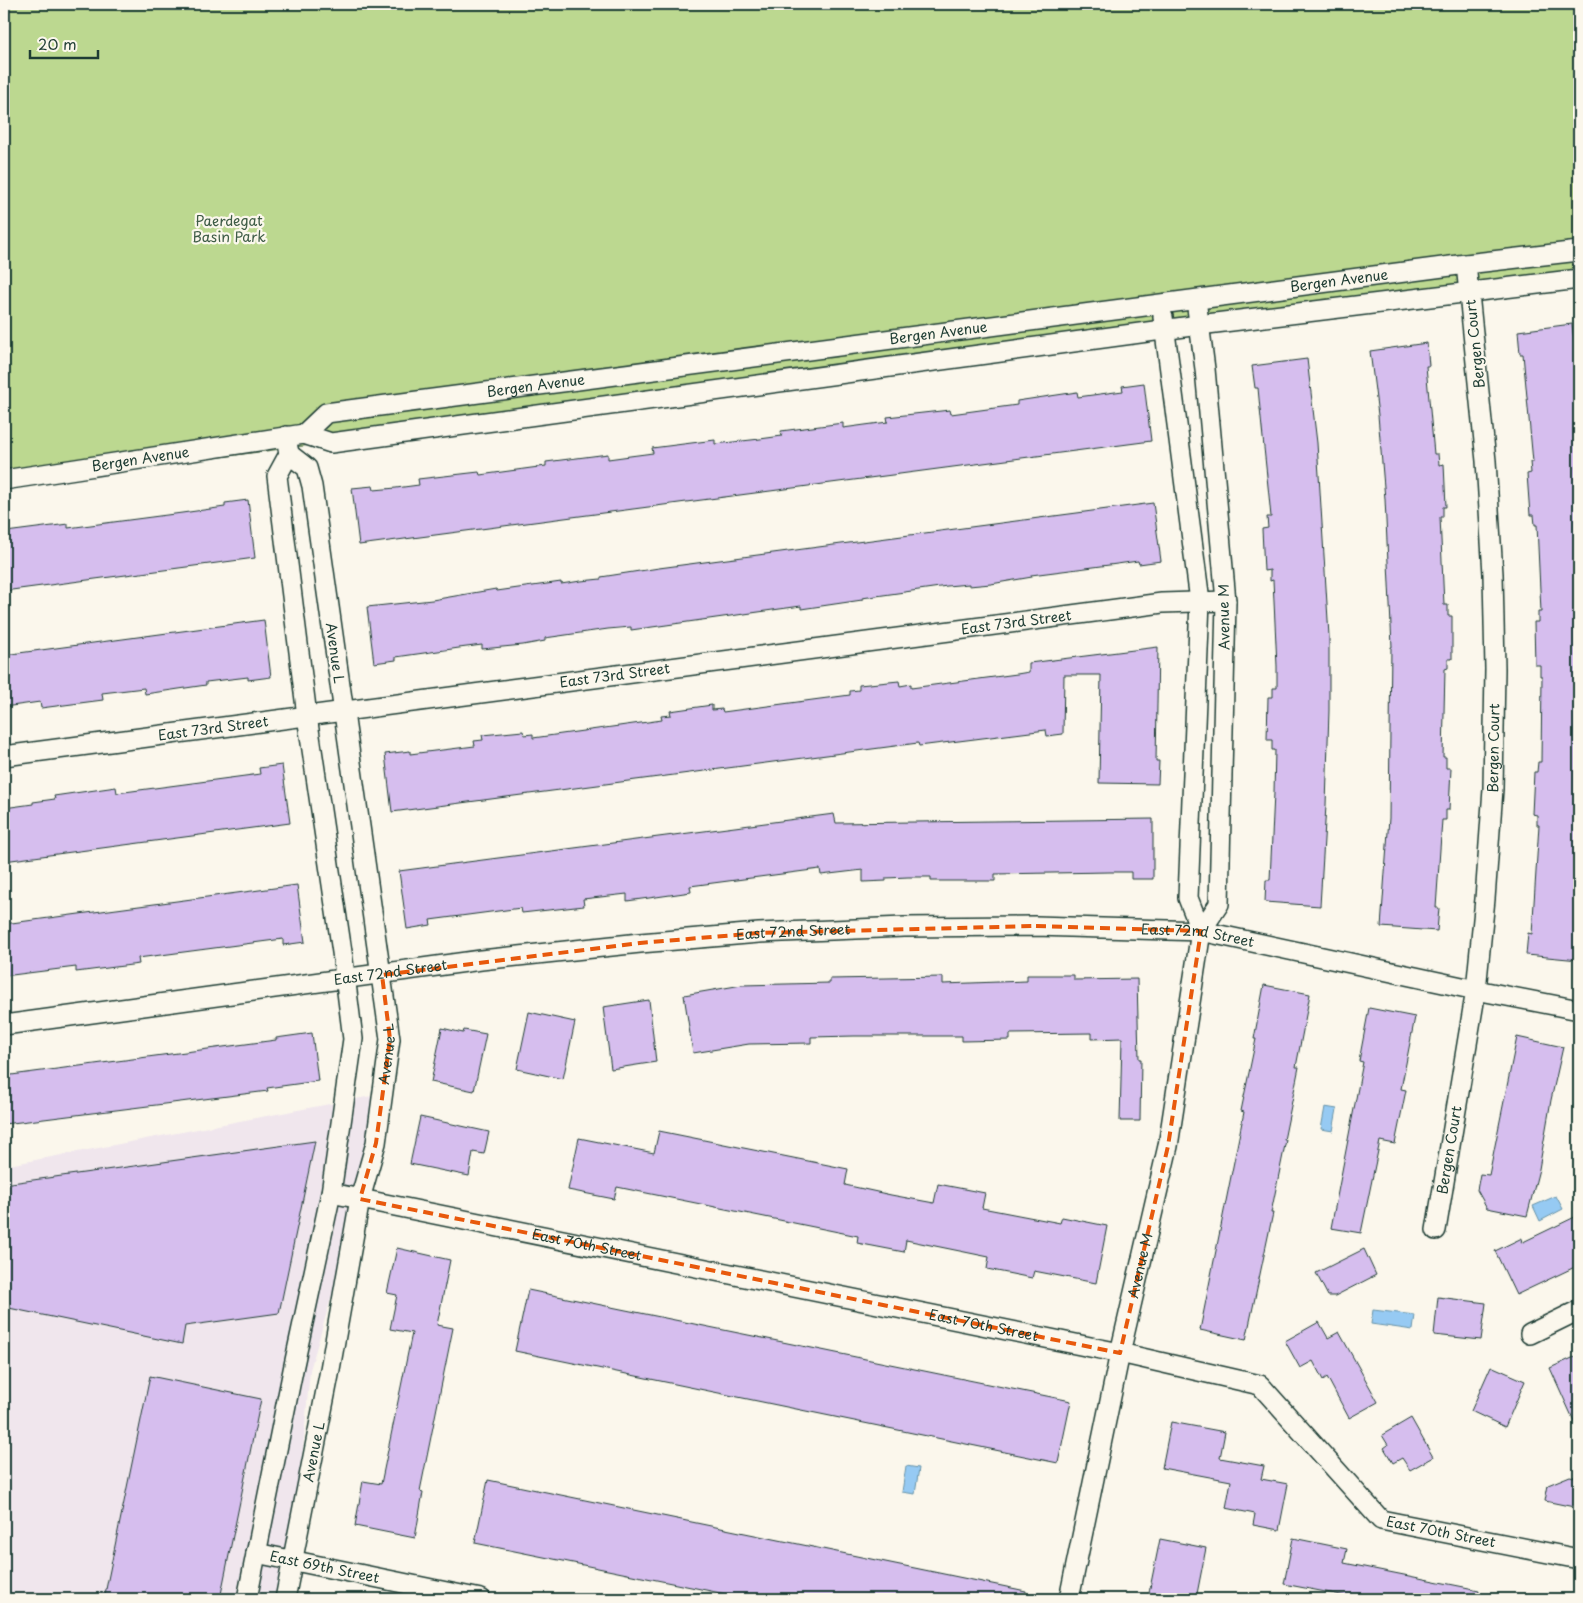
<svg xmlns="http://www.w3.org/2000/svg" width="1583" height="1603" viewBox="0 0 1583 1603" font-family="'Playpen Sans',sans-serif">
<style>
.built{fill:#f0e6ed}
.green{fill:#bcd890;stroke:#6e8a62}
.water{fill:#96caf3;stroke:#6692a7}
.building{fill:#d6beee;stroke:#1f3d34}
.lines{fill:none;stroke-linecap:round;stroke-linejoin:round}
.minor-casing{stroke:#1f3d34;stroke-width:22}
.minor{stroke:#fbf7ec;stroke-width:19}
.marked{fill:none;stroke:#e8590c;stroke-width:4;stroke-dasharray:10 6;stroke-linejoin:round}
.labels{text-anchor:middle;stroke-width:4.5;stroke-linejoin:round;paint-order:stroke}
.park-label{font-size:14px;fill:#3e5c46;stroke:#fbf7ec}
.street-label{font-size:14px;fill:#1f3d34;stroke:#fbf7ec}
</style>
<rect width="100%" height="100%" fill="#fbf7ec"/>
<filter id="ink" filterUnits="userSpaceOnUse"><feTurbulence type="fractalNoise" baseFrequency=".02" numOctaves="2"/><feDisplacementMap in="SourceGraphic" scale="10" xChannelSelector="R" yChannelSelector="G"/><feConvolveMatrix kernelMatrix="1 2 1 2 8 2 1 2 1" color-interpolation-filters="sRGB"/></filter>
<g filter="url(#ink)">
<path class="built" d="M382 1094 360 1199 310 1370 293 1561 285 1599H4V1166Z"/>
<path class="green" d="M4 4H1579V276L4 486Z"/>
<g class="water">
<path d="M1325 1107 1337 1109 1333 1131 1321 1129Z"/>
<path d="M1556 1196 1563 1209 1540 1221 1533 1206Z"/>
<path d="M1373 1310 1415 1315 1413 1330 1371 1324Z"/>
<path d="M906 1466 919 1468 915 1494 902 1492Z"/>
</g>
<g class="building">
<path d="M1572 324 1579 379V960L1526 955 1528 933 1532 934 1539 825H1537V815L1532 814 1534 772H1537L1538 762H1541L1542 676H1540V665H1535L1534 622H1538V612H1541L1540 590 1537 525H1535L1534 515H1530L1527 474 1531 473 1530 462H1533L1523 354H1520L1518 331Z"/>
<path d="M1427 343 1429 366H1426L1434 454H1438L1439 465 1444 464 1446 507H1443V517H1440L1444 605H1448V616H1452V659H1448V668L1445 669 1443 757H1446V768H1451L1449 810H1446V820H1442L1436 908H1439L1437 931 1381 927 1389 818 1391 647H1392L1385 499 1378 415 1370 351Z"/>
<path d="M1307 359 1317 443 1329 636V710L1326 805 1320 906 1265 902 1266 880H1270L1274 793 1275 750H1272V740H1267L1268 697H1273V688H1277V666L1273 580 1270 581V570L1264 571 1262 529 1268 528 1267 517H1271L1269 496 1260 409 1258 388H1255L1252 366Z"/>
<path d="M1144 383 1151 441 359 545 352 488 373 486 374 490 396 488 419 485 418 479 479 472 480 475 546 466V462L608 454V459L630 456 653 453 652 448 715 440V444L760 439 782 436 781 431 843 423V428L865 425 888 422 887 417 950 410 951 414 1017 405V401L1077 392 1078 397 1100 394 1123 391 1122 386Z"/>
<path d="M248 500 255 558 4 591V536H6V532L68 524V528L182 513 225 507V503Z"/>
<path d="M1153 503 1161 561 1139 564 1138 561 1117 564 1031 575 1032 577 991 584 969 586V584L947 586 862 598V600L801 609V606L631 630V627L608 629 545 638V641L523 645 482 649V645L459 648 396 657V660L374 663 367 607 432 600 496 589 497 591 561 582V584L581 581 601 579V577L659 568Z"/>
<path d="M264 620 271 677 248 680V677L206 682V685L145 694 144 688 102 693 103 700 41 708 40 702 4 707V655Z"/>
<path d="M1158 647 1156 761H1159L1158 784 1099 783 1101 675H1064L1063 734 1047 736 1046 730 919 746 918 743 392 812 385 754 410 751V754L475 746 474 741 483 740 482 735 523 731 524 735 533 734V738L662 720 661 716 671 715 670 711 712 705V710L722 709 723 712 850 695V691L859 690V685L899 681 900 686 911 684V688L1017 674 1029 672V663Z"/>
<path d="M282 765 290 823 4 861V808L33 804V802L55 799 54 796 116 787 117 793 260 774 259 768Z"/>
<path d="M834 814 836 823 1153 819V879H1131V872H1109L995 874V881H931V877H908L886 878V881L863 882V870L821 875 820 869 690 886 691 892 649 898 627 901V894L583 899 584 906 522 913 521 908 430 920 431 925 407 929 399 871Z"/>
<path d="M297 885 305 942 283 945V939L138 958 139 964 76 972V967L4 976V924Z"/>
<path d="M1027 975H1074V980L1137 979 1139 1059H1141L1140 1121H1120L1122 1038 1092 1039V1033L1010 1034V1040L962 1041V1036H854L811 1037V1043L749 1044 693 1053 684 995 742 985 830 983V979L943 977V984L1027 981Z"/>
<path d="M1264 985 1310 994 1296 1067H1299L1284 1140H1286L1271 1213H1273L1246 1340 1200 1330 1244 1112 1241 1111 1256 1039H1254Z"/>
<path d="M649 1000 656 1062 611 1069 603 1007Z"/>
<path d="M1369 1008 1415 1017 1401 1089 1406 1090 1395 1144 1380 1141 1361 1233 1331 1228 1363 1062 1359 1061Z"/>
<path d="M529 1012 575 1022 563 1079 517 1069Z"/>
<path d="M442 1028 463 1033 464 1030 486 1034 474 1091 431 1082Z"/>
<path d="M312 1033 318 1081 267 1088 268 1091 4 1124V1076L276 1040V1038Z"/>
<path d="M1517 1037 1563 1047 1551 1100 1539 1169 1527 1216 1487 1208 1477 1190 1480 1174 1489 1175Z"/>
<path d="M420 1117 489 1132 484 1154 473 1152 469 1176 410 1164Z"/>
<path d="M659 1131 848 1169 845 1185 891 1195 934 1203 938 1184 985 1193 982 1208 1060 1223 1062 1217 1107 1226 1096 1283 1034 1271 1032 1278 987 1269 989 1257 906 1240 904 1252 857 1243 858 1236 617 1187 614 1199 568 1190 579 1138 654 1153Z"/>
<path d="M315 1141 279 1313 185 1326 182 1344 4 1307V1184Z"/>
<path d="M1579 1215V1265L1516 1295 1495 1251 1522 1238 1521 1243Z"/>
<path d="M397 1248 450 1260 437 1325 453 1328 420 1491 423 1492 415 1538 355 1526 363 1481 381 1484 412 1333 390 1329 397 1295 387 1293Z"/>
<path d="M1364 1249 1376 1275 1335 1296H1328L1316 1273Z"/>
<path d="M528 1290 1071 1401 1058 1463 515 1351Z"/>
<path d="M1438 1297 1486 1303 1481 1340 1434 1335Z"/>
<path d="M1319 1322 1328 1338 1339 1332 1378 1402 1349 1418 1327 1377 1323 1380 1313 1361 1300 1368 1285 1341Z"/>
<path d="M1579 1355V1432L1550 1368Z"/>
<path d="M1491 1366 1525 1381 1505 1427 1471 1411Z"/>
<path d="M150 1376 261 1399 220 1599H104Z"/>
<path d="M1411 1418 1433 1457 1410 1470 1402 1458 1393 1463 1384 1448 1388 1445 1382 1435Z"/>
<path d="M1171 1422 1225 1432 1220 1458 1264 1466 1261 1479 1288 1484 1279 1530 1253 1525 1255 1514 1226 1508 1231 1481 1162 1468Z"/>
<path d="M1570 1476 1579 1478V1508L1545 1501 1548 1485Z"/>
<path d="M488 1480 1026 1591 1025 1599H750L475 1543Z"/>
<path d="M1293 1538 1347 1549 1344 1563 1479 1590 1478 1599H1362L1284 1584Z"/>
<path d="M1160 1539 1206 1548 1196 1599H1179L1149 1593Z"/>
</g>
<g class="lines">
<g class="minor-casing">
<g id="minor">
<path d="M1163 317 1200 601 1188 898 1201 931"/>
<path id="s1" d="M304 434 326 413 1466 264 1579 251"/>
<path id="s2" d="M4 480 304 434 331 443 1199 325 1579 279"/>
<path id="s3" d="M4 756 1162 603 1226 601"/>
<path id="s4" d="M4 1025 481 960 640 943 759 933 904 927 1036 926 1201 931 1476 990 1579 1010"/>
<path id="s5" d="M331 1193 1120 1353 1260 1385 1381 1520 1579 1559"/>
<path id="s6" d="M1436 1230 1476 990 1485 899 1493 789 1495 669 1493 574 1486 461 1466 264"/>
<path d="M1530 1334 1579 1310"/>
<path id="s7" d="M256 1553 481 1599"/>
<path d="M247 1599 294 1365 331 1193 353 1039 342 952 307 716 277 476 289 454 286 436"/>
<path id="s8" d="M285 1599 329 1375 360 1199 376 1143 390 1039 312 486 307 468 289 454"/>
<path id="s9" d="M1069 1599 1120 1353 1168 1146 1201 931 1219 904 1226 601 1205 369 1196 300"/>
</g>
</g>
<use href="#minor" class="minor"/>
</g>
</g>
<path class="marked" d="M1036 926 1201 931 1168 1146 1120 1353 360 1199 376 1143 390 1039 382 975 640 943 759 933Z"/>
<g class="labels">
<g class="park-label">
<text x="229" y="226">Paerdegat<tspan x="229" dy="16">Basin Park</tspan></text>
</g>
<g class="street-label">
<text dy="5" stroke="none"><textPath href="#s1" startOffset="1052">Bergen Avenue</textPath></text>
<text dy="5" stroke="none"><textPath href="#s1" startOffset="648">Bergen Avenue</textPath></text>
<text transform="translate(1475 344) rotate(-96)" y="5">Bergen Court</text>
<text dy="5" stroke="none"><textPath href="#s1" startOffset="242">Bergen Avenue</textPath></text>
<text dy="5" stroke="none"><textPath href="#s2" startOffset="138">Bergen Avenue</textPath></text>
<text transform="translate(1224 617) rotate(-91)" y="5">Avenue M</text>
<text dy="5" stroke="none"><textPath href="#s3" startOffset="1021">East 73rd Street</textPath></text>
<text transform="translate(335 653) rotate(82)" y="5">Avenue L</text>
<text dy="5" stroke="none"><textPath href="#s3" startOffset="616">East 73rd Street</textPath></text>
<text dy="5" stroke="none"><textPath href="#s3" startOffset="211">East 73rd Street</textPath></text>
<text dy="5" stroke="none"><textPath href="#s6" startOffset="486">Bergen Court</textPath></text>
<text dy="5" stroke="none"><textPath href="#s4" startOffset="795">East 72nd Street</textPath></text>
<text dy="5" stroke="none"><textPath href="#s4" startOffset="1200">East 72nd Street</textPath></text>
<text dy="5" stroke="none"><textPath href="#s4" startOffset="390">East 72nd Street</textPath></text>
<text dy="5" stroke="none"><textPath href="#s8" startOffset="555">Avenue L</textPath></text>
<text dy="5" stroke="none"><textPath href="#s6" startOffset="81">Bergen Court</textPath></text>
<text dy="5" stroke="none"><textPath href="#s5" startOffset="261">East 70th Street</textPath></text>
<text dy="5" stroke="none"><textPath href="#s9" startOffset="341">Avenue M</textPath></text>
<text dy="5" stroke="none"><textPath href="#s5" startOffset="666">East 70th Street</textPath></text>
<text dy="5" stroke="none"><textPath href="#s8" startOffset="150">Avenue L</textPath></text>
<text dy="5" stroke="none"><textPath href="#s5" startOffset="1191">East 70th Street</textPath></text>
<text dy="5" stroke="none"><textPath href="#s7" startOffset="70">East 69th Street</textPath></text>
</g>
</g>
<rect width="1583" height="1603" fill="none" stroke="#fbf7ec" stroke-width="20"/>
<rect x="10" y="10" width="1563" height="1583" fill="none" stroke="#1f3d34" stroke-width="2" filter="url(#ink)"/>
<path d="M30 50v8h68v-8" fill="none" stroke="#1f3d34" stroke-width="2.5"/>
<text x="38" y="50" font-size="15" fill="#1f3d34" stroke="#fbf7ec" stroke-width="4" paint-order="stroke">20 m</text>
</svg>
